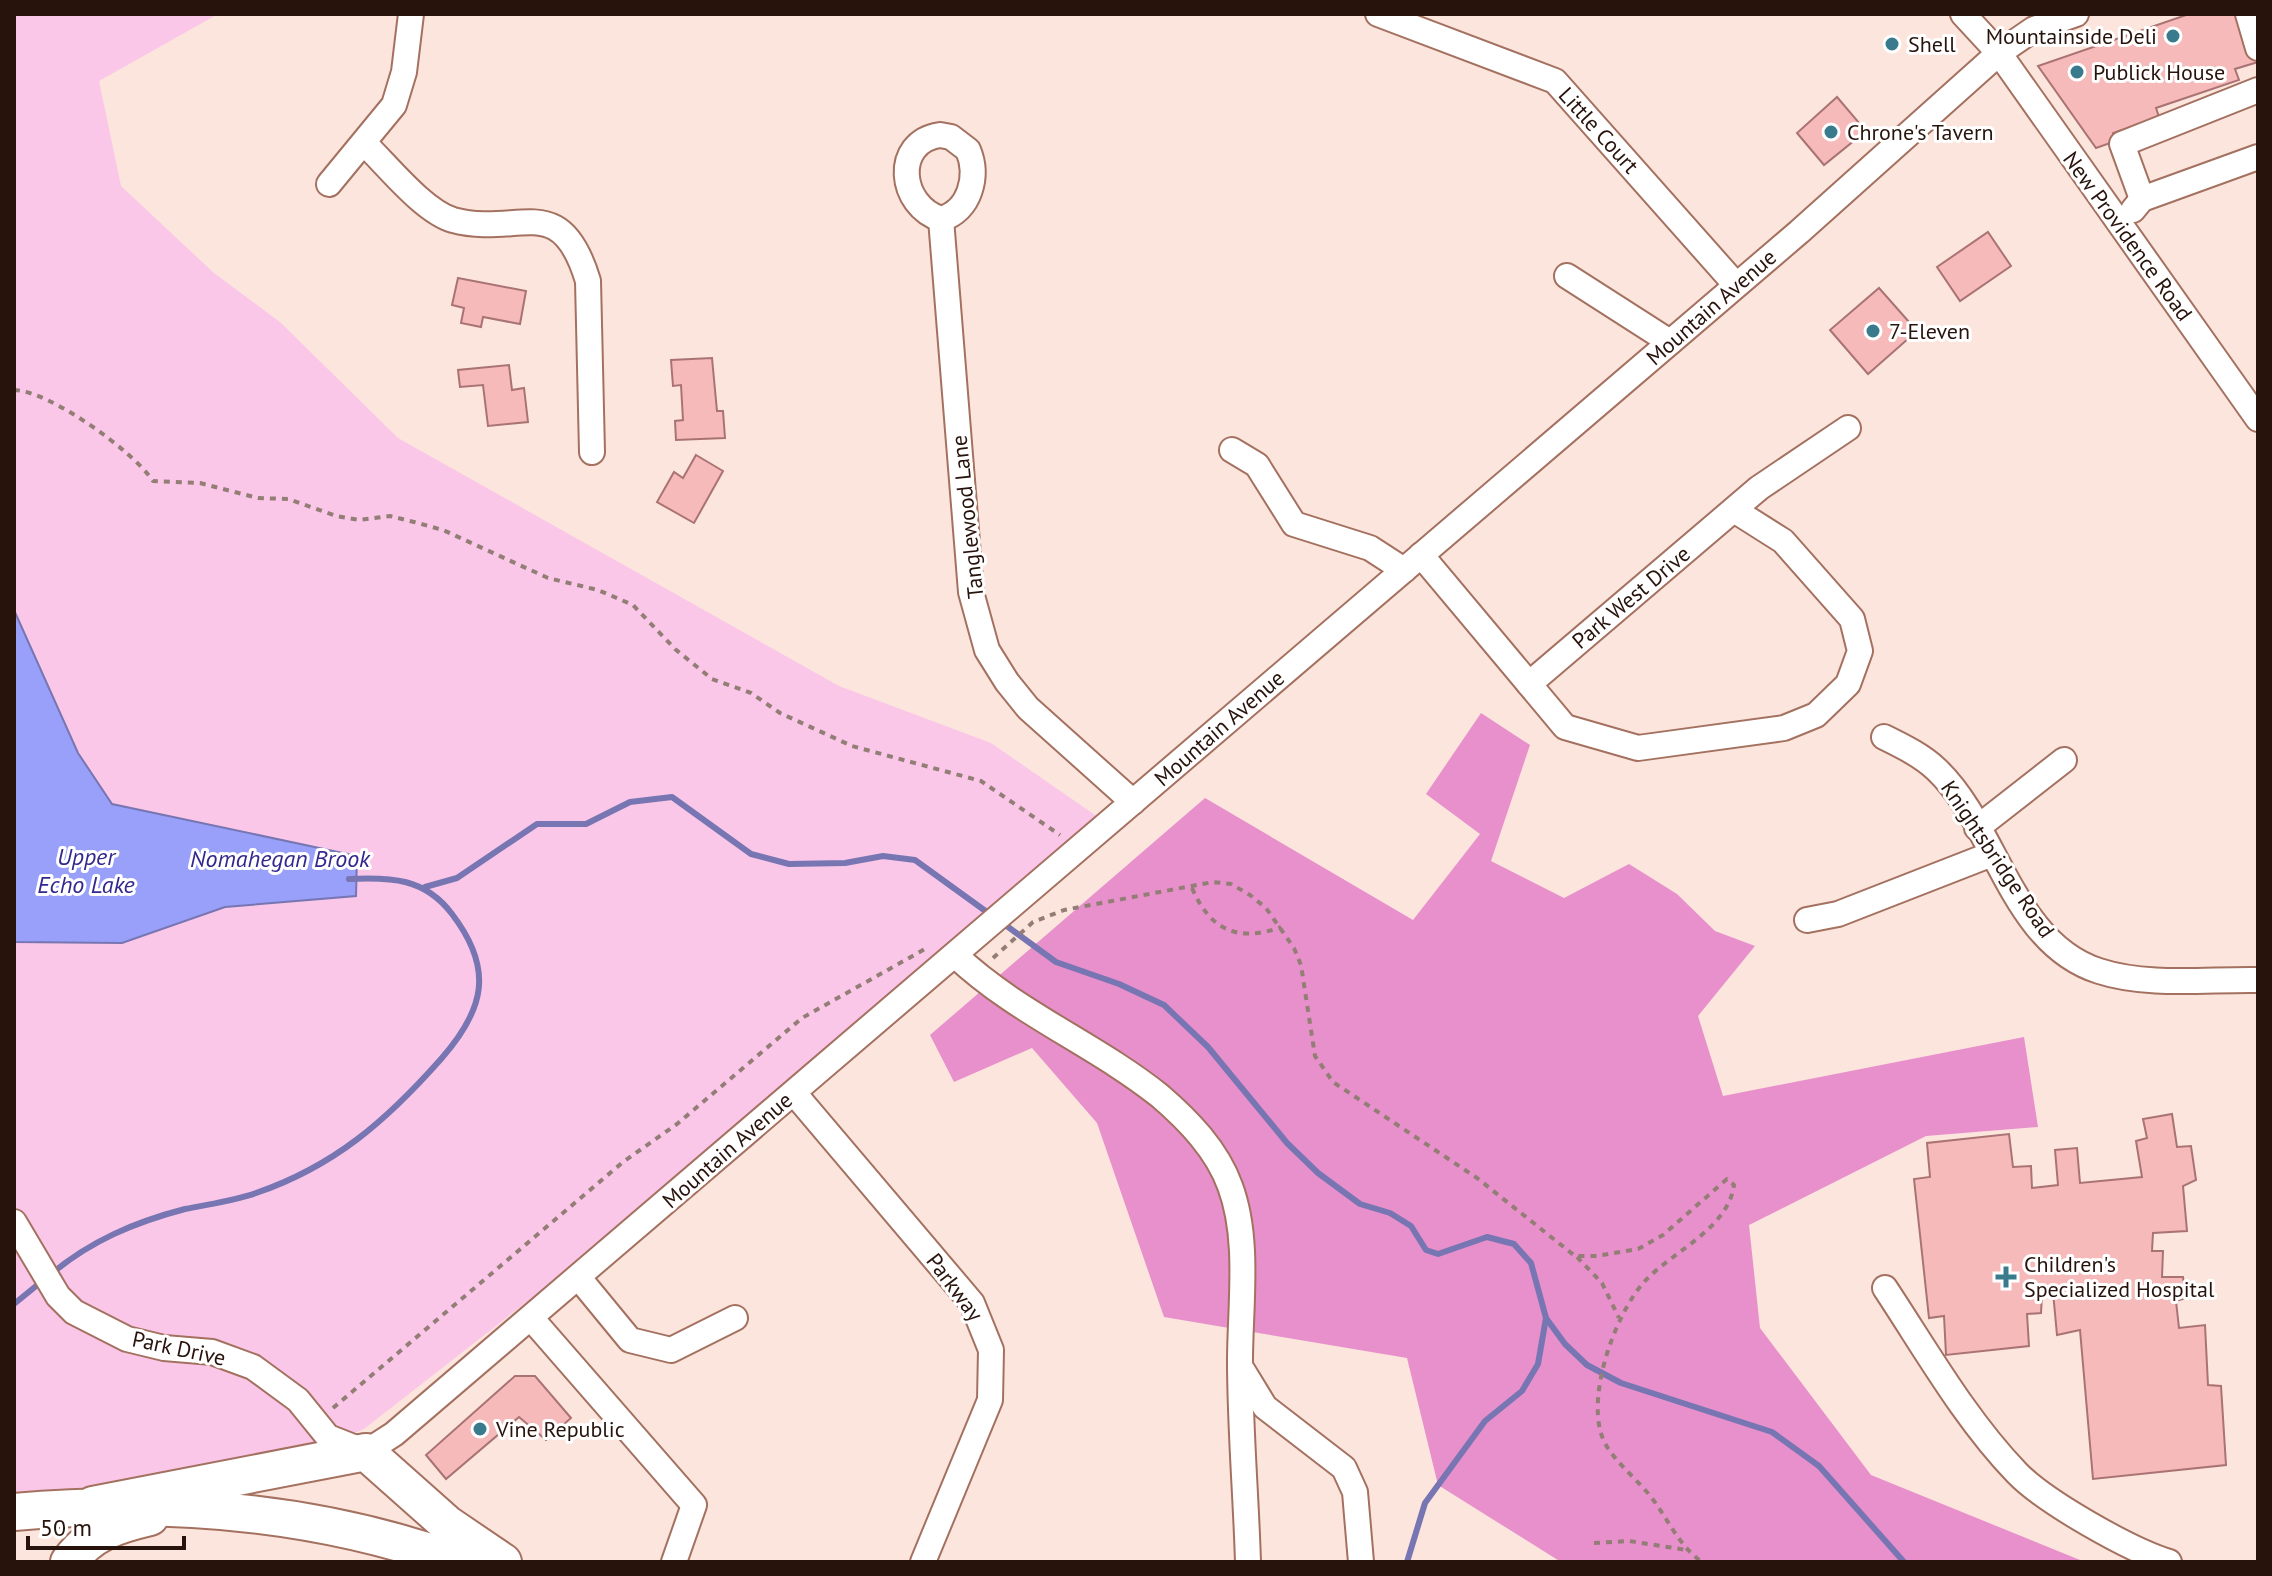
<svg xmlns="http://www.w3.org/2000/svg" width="2272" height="1576" viewBox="0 0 2272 1576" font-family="'PT Sans',sans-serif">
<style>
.green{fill:#fac7e8}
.forest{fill:#e790cc}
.water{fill:#99a0f9;stroke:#7776b2;stroke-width:2}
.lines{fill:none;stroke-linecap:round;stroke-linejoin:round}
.stream{stroke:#7776b2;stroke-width:6}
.building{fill:#f6baba;stroke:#aa7373;stroke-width:2}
.minor-casing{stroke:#a47160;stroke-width:28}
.highway-casing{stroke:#a47160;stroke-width:40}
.path{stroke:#937e76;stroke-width:4;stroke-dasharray:6 6;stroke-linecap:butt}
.minor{stroke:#fff;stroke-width:24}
.highway{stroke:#fff;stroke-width:36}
.poi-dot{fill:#397a8d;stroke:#fff;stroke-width:3}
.labels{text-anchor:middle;stroke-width:6;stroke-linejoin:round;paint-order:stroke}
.poi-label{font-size:22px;fill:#27130c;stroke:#fff;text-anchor:start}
.street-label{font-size:22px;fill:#27130c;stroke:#fff}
.water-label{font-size:24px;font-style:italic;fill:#32288d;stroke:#fff}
</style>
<rect width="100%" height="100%" fill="#fce5dd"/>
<path class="green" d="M14 14H218L99 81 121 186 214 273 280 322 398 438 839 686 991 743 1108 824 794 1093 364 1429 260 1472 14 1512Z"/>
<path class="forest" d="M1481 713 1530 745 1491 861 1564 898 1629 864 1677 894 1715 931 1755 946 1698 1016 1723 1096 2024 1037 2038 1127 1926 1136 1749 1225 1760 1328 1871 1475 2085 1562H1561L1438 1485 1407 1358 1164 1317 1097 1123 1032 1048 954 1082 930 1035 1205 798 1413 920 1480 834 1426 794Z"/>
<path class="water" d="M14 610 78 753 112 804 357 856 356 896 225 907 122 943 14 942Z"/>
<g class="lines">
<g class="stream">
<path d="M425 887 457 878 537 824H586L630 802 672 797 751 854 789 864 845 863 883 856 915 860 991 915"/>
<path d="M1000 921 1056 962 1119 984 1164 1005 1208 1047 1287 1143 1318 1173 1360 1204 1390 1213 1411 1226 1426 1250 1438 1254 1487 1237 1514 1244 1531 1263 1546 1318 1565 1344 1587 1365 1621 1383 1772 1432 1819 1466 1904 1562"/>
<path d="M50 1275C90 1241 135 1222 185 1209 209 1204 234 1201 256 1193 335 1166 387 1120 441 1059 485 1009 494 969 452 914 425 878 391 877 349 879"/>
<path d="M14 1304 41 1282"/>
<path d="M1407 1562 1425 1503 1485 1421 1522 1391 1538 1364 1546 1318"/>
</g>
</g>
<g class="building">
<path d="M2189 14H2244L2258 62 2235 69 2239 80 2156 108 2159 117 2113 133 2116 141 2096 148 2038 66Z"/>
<path d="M1837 97 1866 131 1824 165 1797 133Z"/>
<path d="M1988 232 2011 266 1960 301 1937 267Z"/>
<path d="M458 278 526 291 520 324 483 317 481 327 461 323 464 308 452 305Z"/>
<path d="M1879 288 1917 331 1868 374 1830 330Z"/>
<path d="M712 358 717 411H723L725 438 676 440 675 421 683 420 681 385 673 386 671 360Z"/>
<path d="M509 365 512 390 524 388 528 422 488 426 483 385 460 387 458 370Z"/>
<path d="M696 455 723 471 694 523 657 502 674 472 683 478Z"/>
<path d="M2172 1114 2177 1147 2191 1146 2196 1180 2183 1186 2187 1231 2153 1233 2152 1251H2163L2162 1277H2183L2186 1298 2176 1301 2179 1328 2205 1325 2208 1385 2221 1386 2226 1465 2093 1479 2080 1330 2057 1335 2053 1292 2042 1295 2041 1313 2027 1314 2029 1346 1946 1355 1944 1316 1929 1318 1914 1179 1930 1177 1927 1143 2009 1134 2013 1167 2031 1166 2032 1188 2058 1185 2055 1150 2077 1148 2080 1183 2142 1177 2136 1141 2147 1138 2143 1119Z"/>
<path d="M515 1376H535L571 1418 546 1440 519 1417 446 1479 426 1455Z"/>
</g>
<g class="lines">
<g class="minor-casing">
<g id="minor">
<path d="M1378 14 1555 81 1736 285"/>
<path d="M1963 14 1999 53 2258 419"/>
<path d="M2248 14 2258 48"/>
<path d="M940 135 951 137 968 150C979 176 970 211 941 219 899 206 892 142 940 135Z"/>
<path d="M364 143C387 165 423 211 453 220 519 238 560 188 588 281L592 452"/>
<path d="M329 184 394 105 404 72 411 14"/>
<path d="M2142 199 2122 144 2258 90"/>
<path d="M2133 210 2142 199 2258 157"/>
<path d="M941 219 971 592 987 650 1007 682 1028 708 1133 802"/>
<path d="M1567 276 1670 342"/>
<path d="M1232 450 1257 465 1294 524 1370 548 1404 570"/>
<path d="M1421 555 1565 727 1638 748 1784 728 1816 715 1848 684 1860 651 1852 619 1783 541 1734 510"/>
<path d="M1529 684 1759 488 1848 428"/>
<path d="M1884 737C1902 746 1921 755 1936 769 1997 826 2011 943 2099 971 2148 987 2207 979 2258 980"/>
<path d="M1977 828 2064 760"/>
<path d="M1807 920 1838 914 1992 854"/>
<path d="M955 955C1016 1013 1095 1044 1160 1096 1189 1121 1217 1150 1230 1186 1250 1239 1240 1306 1240 1361 1240 1428 1246 1495 1248 1562"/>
<path d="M794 1093 972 1303 991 1350 990 1400 923 1562"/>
<path d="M14 1222 58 1296 74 1312 127 1339 164 1348 212 1352 253 1367 298 1400 328 1437 366 1452 394 1434 1799 232 1999 53 2034 29 2076 14"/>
<path d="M579 1278 630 1340 671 1350 735 1318"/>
<path d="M1885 1288C1926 1350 1965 1419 2017 1473 2045 1502 2130 1550 2169 1562"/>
<path d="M531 1318 694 1505 674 1562"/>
<path d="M1243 1371 1265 1407 1344 1468 1355 1492 1361 1562"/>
</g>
</g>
<g class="highway-casing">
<g id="highway">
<path d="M93 1505 366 1452 447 1524 503 1562"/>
<path d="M14 1512C165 1499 315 1510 459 1562"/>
<path d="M69 1562C90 1533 116 1525 150 1517"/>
</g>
</g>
<g class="path">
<path d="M14 390C50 391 133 451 153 481L200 483 258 498 288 499 336 516 359 520 390 516 414 522 443 530 548 578 598 590 633 605 675 649 712 679 751 693 780 713 852 746 981 781 1060 835"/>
<path d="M1192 888C1210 930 1238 943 1281 927"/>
<path d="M993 958 1033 922 1064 910 1213 882 1231 884 1250 895 1266 908 1294 948 1301 965 1315 1056 1333 1082 1477 1178 1575 1256H1597L1638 1249 1663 1235 1727 1179 1734 1185C1728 1229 1673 1251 1645 1281 1615 1313 1582 1404 1606 1445 1616 1462 1633 1476 1646 1491 1666 1513 1676 1544 1702 1562"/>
<path d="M1577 1257 1602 1283 1619 1318"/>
<path d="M333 1408 623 1162 677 1124 802 1018 925 949"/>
<path d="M1594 1543 1629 1541 1687 1550"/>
</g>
<use href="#minor" class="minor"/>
<use href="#highway" class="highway"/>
</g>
<g class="poi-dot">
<circle cx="2173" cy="36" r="8"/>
<circle cx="1892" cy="44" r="8"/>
<circle cx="2077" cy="72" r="8"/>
<circle cx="1831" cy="132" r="8"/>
<circle cx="1873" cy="331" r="8"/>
<path d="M2002 1265h8v8h8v8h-8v8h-8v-8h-8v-8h8z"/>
<circle cx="480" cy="1429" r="8"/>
</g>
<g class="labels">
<g class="poi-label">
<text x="2157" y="44" text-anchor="end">Mountainside Deli</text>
<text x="1908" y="52">Shell</text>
<text x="2093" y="80">Publick House</text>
<text x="1847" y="140">Chrone's Tavern</text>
<text x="1889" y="339">7-Eleven</text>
<text x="2024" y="1272">Children's<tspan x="2024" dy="25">Specialized Hospital</tspan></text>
<text x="496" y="1437">Vine Republic</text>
</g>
<g class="street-label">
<text transform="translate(1599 130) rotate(48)" y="8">Little Court</text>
<text transform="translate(2128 236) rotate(54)" y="8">New Providence Road</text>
<text transform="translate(1711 307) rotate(-41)" y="8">Mountain Avenue</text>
<text transform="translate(967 517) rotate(-96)" y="8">Tanglewood Lane</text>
<text transform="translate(1631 597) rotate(-40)" y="8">Park West Drive</text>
<text transform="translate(1219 728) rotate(-41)" y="8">Mountain Avenue</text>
<text transform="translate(1998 859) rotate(56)" y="8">Knightsbridge Road</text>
<text transform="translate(727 1150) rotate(-41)" y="8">Mountain Avenue</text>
<text transform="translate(955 1287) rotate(53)" y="8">Parkway</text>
<text transform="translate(179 1348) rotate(12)" y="8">Park Drive</text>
</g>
<g class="water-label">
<text x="86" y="865">Upper<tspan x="86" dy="28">Echo Lake</tspan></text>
<text x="280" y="867">Nomahegan Brook</text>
</g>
</g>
<rect width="2272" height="1576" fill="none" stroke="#27130c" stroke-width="32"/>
<path d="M28 1536v12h156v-12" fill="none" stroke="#27130c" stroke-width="4"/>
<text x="40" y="1536" font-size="24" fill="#27130c" stroke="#ffffff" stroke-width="6" paint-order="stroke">50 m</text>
</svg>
